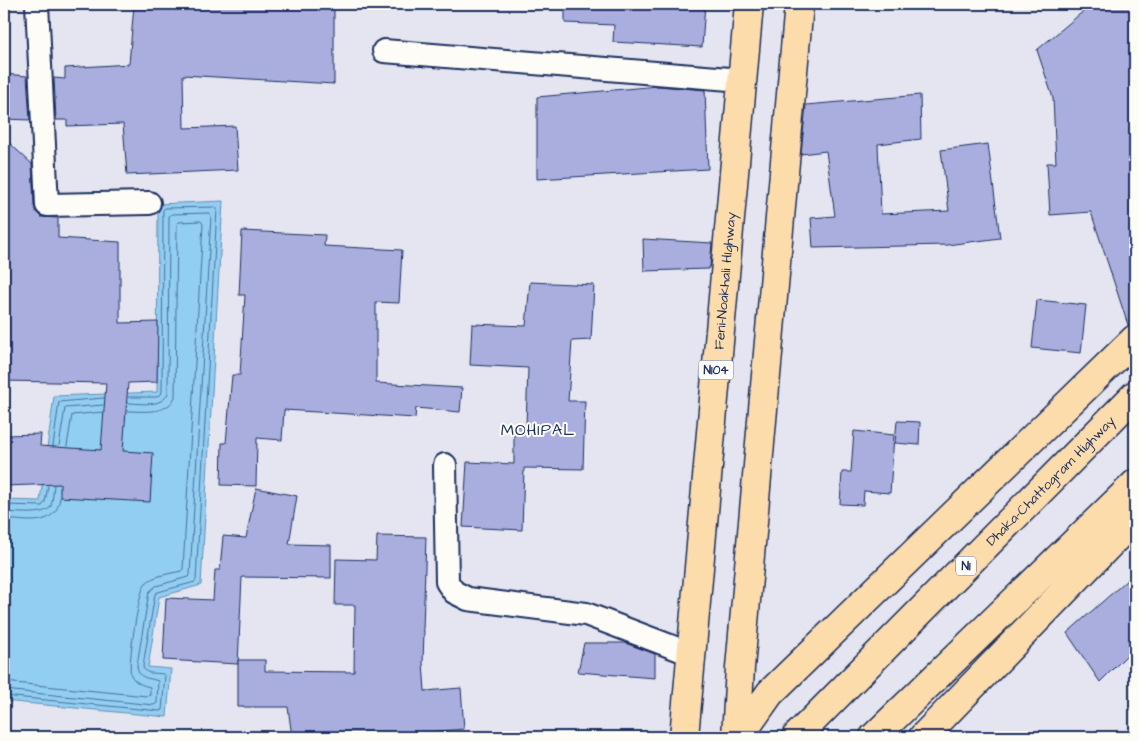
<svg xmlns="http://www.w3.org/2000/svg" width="1139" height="741" viewBox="0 0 1139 741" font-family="'Architects Daughter',sans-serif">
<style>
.water{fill:#91cef1;stroke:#628eb6}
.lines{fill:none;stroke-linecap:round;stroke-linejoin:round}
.shore{stroke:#4a6f99;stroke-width:1}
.building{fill:#aaaedf;stroke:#1b2f5e}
.street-casing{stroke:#1b2f5e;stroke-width:26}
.highway-casing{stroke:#1b2f5e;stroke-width:31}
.street{stroke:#fdfcf7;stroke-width:22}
.highway{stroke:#fddcac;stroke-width:28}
.labels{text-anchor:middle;stroke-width:4;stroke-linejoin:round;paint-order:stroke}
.shield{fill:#fdfcf7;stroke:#5f6c8c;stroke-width:1}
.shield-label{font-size:12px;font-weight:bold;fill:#1b2f5e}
.street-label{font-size:14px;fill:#1b2f5e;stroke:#fdfcf7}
.quarter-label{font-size:16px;letter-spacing:1px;fill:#1b2f5e;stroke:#fdfcf7}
</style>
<rect width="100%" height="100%" fill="#e4e5f0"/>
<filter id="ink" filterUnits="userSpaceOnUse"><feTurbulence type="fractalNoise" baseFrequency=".02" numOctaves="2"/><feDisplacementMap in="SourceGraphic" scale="10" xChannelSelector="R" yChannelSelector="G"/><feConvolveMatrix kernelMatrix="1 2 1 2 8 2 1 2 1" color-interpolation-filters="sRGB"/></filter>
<g filter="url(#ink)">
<path class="water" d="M223 201 201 585 159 597 148 667 171 669 167 717 4 701V500L40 501 54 396 157 392 158 204Z"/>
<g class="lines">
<g class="shore">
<path d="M53 446 59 402 104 398"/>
<path d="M59 446 65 408 103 405"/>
<path d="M67 446 72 415 103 412"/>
<path d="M4 505 42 506 45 502 48 486"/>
<path d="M4 512C15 512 45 517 51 506 53 500 53 492 54 485"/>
<path d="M4 519C26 520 56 529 60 498"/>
<path d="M4 682 147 696 150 695V687C142 685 135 683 131 675 127 666 139 591 145 584 153 575 170 574 181 571L183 569 203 224 201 221 179 222 177 224 175 397C167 415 144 411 127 411"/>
<path d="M4 690 154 705 157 703 158 681C148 677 138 680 137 665L149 592 156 586 188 577 190 575 211 216 209 213 172 214 169 216 168 393C162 408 141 403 128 403"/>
<path d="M4 696 160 711 162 710 165 675C158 671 145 677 143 666L155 594 158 592 195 582 196 580 217 209 216 207 165 208 163 210 162 392 157 397H128"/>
</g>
</g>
<g class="building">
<path d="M565 4H705L702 47 613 42 614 25 565 23Z"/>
<path d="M1092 4H1135V324L1128 325 1091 212 1050 215 1047 163H1056L1053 98 1037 50Z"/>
<path d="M134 5H334V84L183 75 184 128 235 126 238 170 127 175 123 124 67 126V120H56L54 78 65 79V68L129 64Z"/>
<path d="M4 74 27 76 30 120 4 119Z"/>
<path d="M658 86 705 90 708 169 537 179V97Z"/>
<path d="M920 95 921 139 878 144 881 214 949 211 941 150 988 144 1000 238 947 245 813 248 811 218 835 216 826 151 801 154 806 105Z"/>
<path d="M4 138 32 164 34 206 36 212 41 217 58 218V238L120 242V323L158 322 157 382 128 383 123 451 153 453 150 502 60 497V484L4 486V435L41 434 40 446 101 450 106 383 4 381V245H8L7 200 4 197Z"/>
<path d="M242 231 325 235 324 246 402 250 399 303 376 302V383L462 388 460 412 416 408 415 418 284 410 282 440 257 438 256 486 221 485 222 443H226L232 375H240L245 295H239Z"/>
<path d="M643 239 712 243 710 266 708 269 644 271Z"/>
<path d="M530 282 594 285 591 340 572 341 568 401H585L583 469 524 468 522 530 463 527 467 462 514 464V426H526L528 368 470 365 472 324 526 326Z"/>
<path d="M1037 300 1086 305 1081 353 1032 348Z"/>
<path d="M897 421 920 422 919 445 895 443Z"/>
<path d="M854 431 894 435 890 493 864 491 863 505 840 504 842 472H851Z"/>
<path d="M256 488 297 496 289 544 331 545V578L242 577 238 664 163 660 166 598 213 600 215 570H220L223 536 246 538Z"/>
<path d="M377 536 426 537 423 630H424L423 663 425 691 461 688 464 729 429 732V737H292L288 707H238V660H265V671L354 672 355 605H335L336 559 376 560Z"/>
<path d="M1135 573V647L1100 682 1067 633Z"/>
<path d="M584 643H625L655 654V678L578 672Z"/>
</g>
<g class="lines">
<g class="street-casing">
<g id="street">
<path d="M37 4 47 205 149 203"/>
<path d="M384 51 742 80"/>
<path d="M445 465 447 582 454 592 468 599 586 614 691 654"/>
</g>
</g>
<g class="highway-casing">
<g id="highway">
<path id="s1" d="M684 737 749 4"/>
<path d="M736 737 740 668 799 4"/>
<path d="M739 737 770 693 1135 339"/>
<path id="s2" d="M796 737 1135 395"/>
<path d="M874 737 1135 484"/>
<path d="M923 737 1135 518"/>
</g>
</g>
<use href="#street" class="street"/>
<use href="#highway" class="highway"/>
</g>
</g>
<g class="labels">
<g class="shield">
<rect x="698.5" y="360.5" width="35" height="19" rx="4"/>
<rect x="956" y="556.5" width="20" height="19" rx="4"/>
</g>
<g class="shield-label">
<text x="716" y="374">N104</text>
<text x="966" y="570">N1</text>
</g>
<g class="street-label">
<text dy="5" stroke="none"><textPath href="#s1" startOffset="458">Feni-Noakhali HIghway</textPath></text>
<text dy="5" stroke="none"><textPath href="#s2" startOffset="361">Dhaka-Chattogram Highway</textPath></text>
</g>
<g class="quarter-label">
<text x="538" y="435">MOHIPAL</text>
</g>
</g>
<rect width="1139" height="741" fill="none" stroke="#fdfcf7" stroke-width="20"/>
<rect x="10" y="10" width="1119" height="721" fill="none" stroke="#1b2f5e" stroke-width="2" filter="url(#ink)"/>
</svg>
